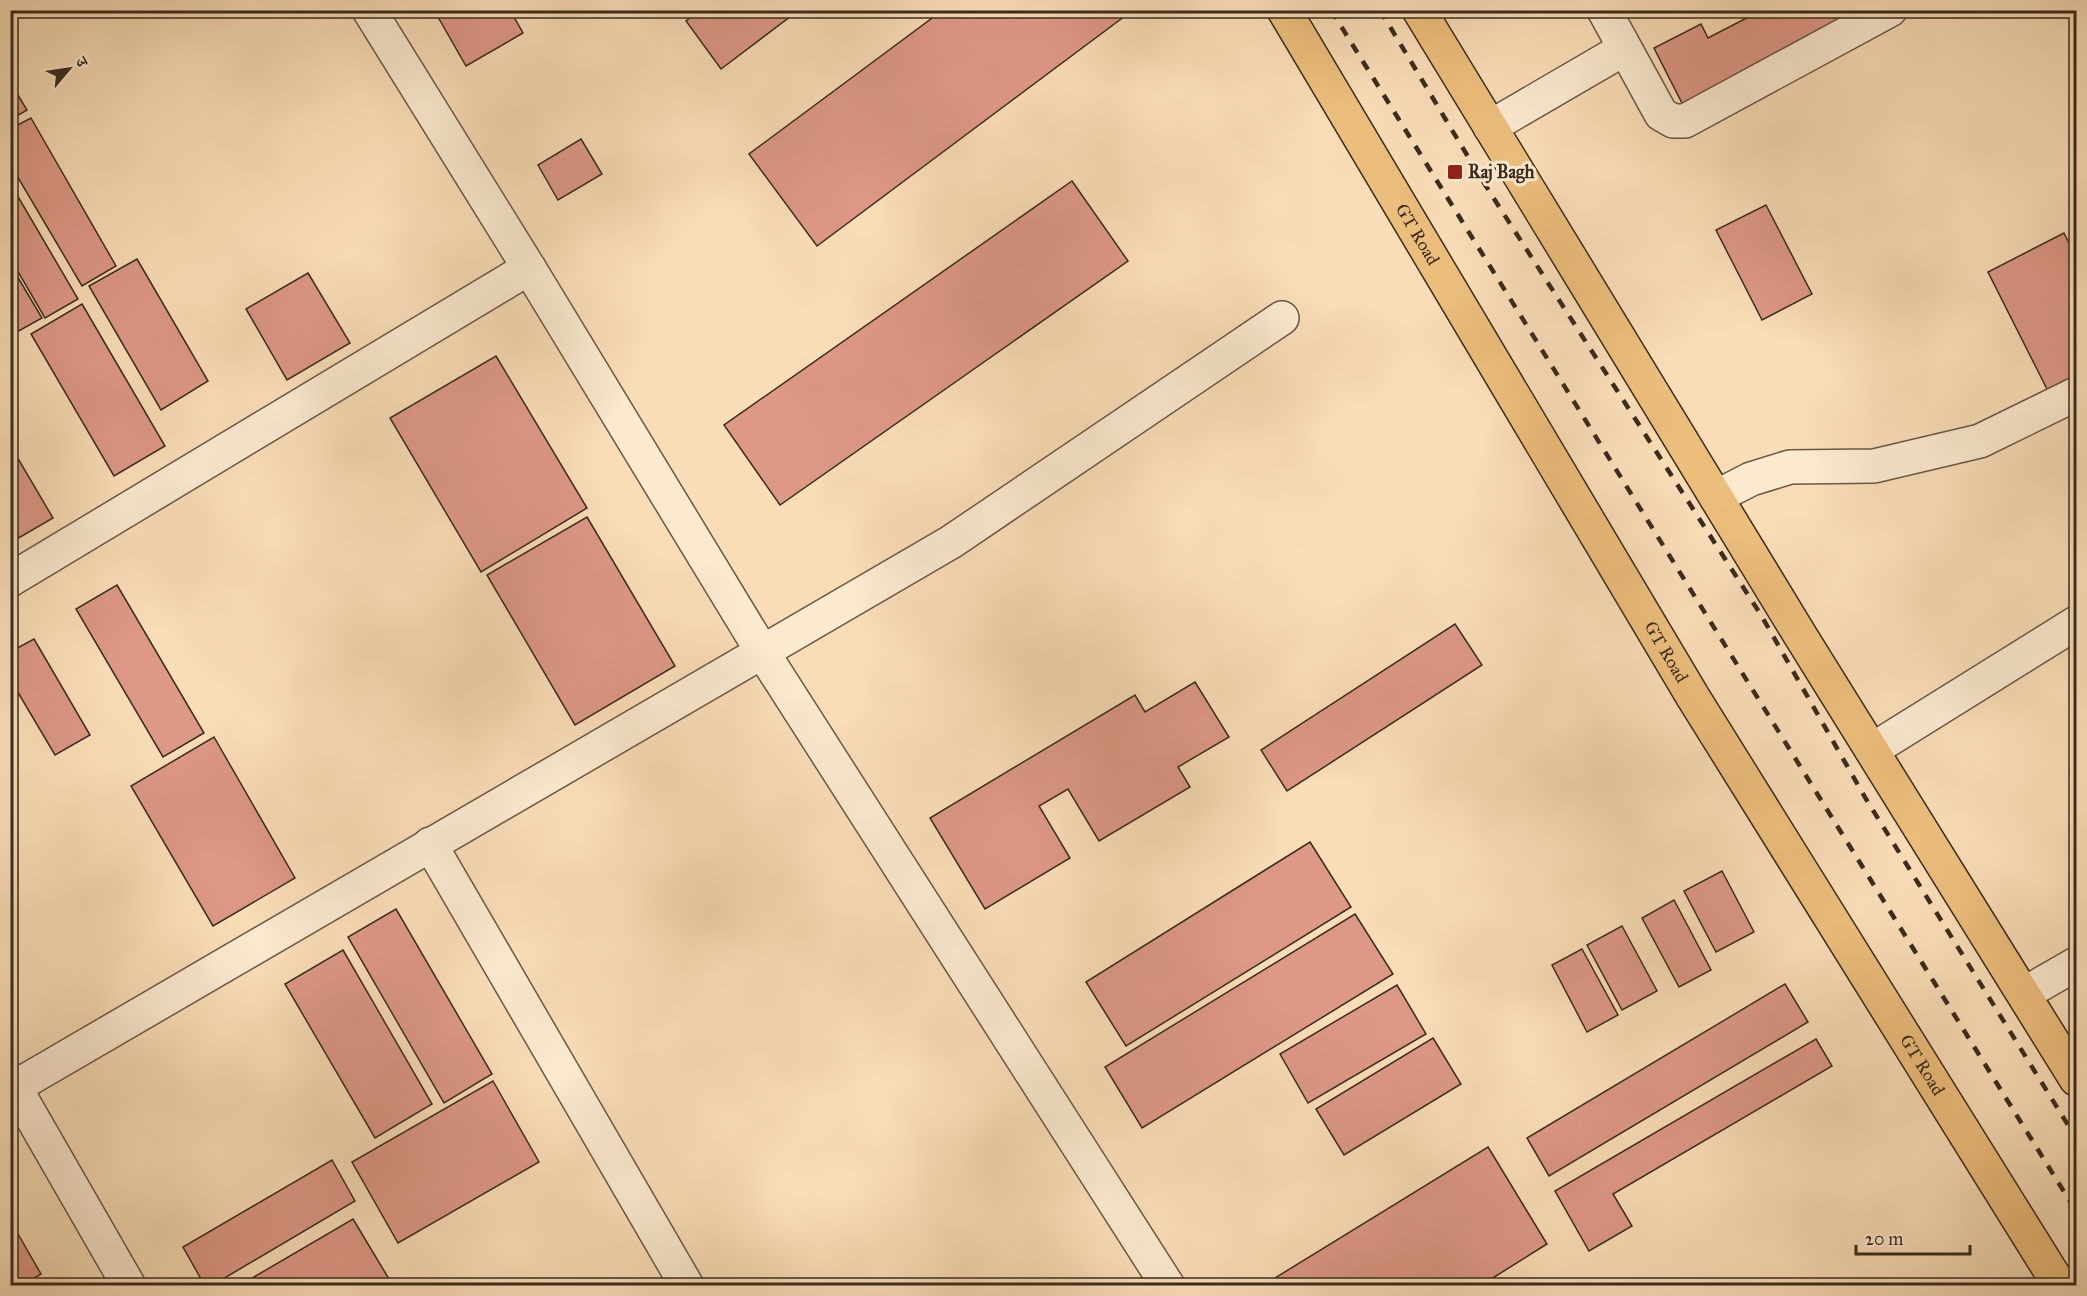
<svg xmlns="http://www.w3.org/2000/svg" width="2087" height="1296" viewBox="0 0 2087 1296" font-family="'IM FELL Great Primer','Noto Serif Devanagari',serif">
<style>
.building{fill:#dd9886;stroke:#392c1e;stroke-width:1.5}
.lines{fill:none;stroke-linecap:round;stroke-linejoin:round}
.minor-casing{stroke:#695844;stroke-width:36}
.highway-casing{stroke:#392c1e;stroke-width:36}
.minor{stroke:#fbe9d0;stroke-width:33}
.highway{stroke:#ecbe7c;stroke-width:33}
.rail{stroke:#392c1e;stroke-width:4.5;stroke-dasharray:10 10;stroke-linecap:butt}
.poi-dot{fill:#8f2418;stroke:#fbe9d0;stroke-width:2}
.labels{text-anchor:middle;stroke-width:6;stroke-linejoin:round;paint-order:stroke}
.poi-label{font-size:18px;font-weight:bold;fill:#392c1e;stroke:#fbe9d0;text-anchor:start}
.street-label{font-size:18px;fill:#392c1e;stroke:#fbe9d0}
</style>
<rect width="100%" height="100%" fill="#f9ddb7"/>
<filter id="stains"><feTurbulence type="fractalNoise" baseFrequency=".00333" numOctaves="4"/><feColorMatrix values="0 0 0 0 .2 0 0 0 0 .09 0 0 0 0 .02 0 0 0 .5 -.17"/></filter>
<radialGradient id="worn" r=".72"><stop offset=".6" stop-color="#630" stop-opacity="0"/><stop offset="1" stop-color="#630" stop-opacity=".3"/></radialGradient>
<g class="building">
<path d="M449 10H510L523 33 466 66 438 17Z"/>
<path d="M700 10H799L721 69 686 21Z"/>
<path d="M943 10H1133L817 246 749 154Z"/>
<path d="M1762 10H1882L1686 111 1654 48 1701 24 1708 38Z"/>
<path d="M10 82 27 110 10 120Z"/>
<path d="M31 118 116 266 82 286 10 164V129Z"/>
<path d="M581 139 602 174 558 200 538 165Z"/>
<path d="M1072 181 1128 261 780 505 724 425Z"/>
<path d="M10 183 78 299 45 318 10 258Z"/>
<path d="M1766 205 1812 294 1762 320 1716 230Z"/>
<path d="M2064 233 2076 257V389L2053 401 1988 272Z"/>
<path d="M137 259 208 381 161 410 89 286Z"/>
<path d="M10 264 42 318 15 333 10 325Z"/>
<path d="M308 273 350 343 287 380 246 309Z"/>
<path d="M82 304 165 446 114 476 31 334Z"/>
<path d="M496 356 587 508 481 572 390 418Z"/>
<path d="M10 445 53 518 10 543Z"/>
<path d="M587 517 675 666 575 725 487 575Z"/>
<path d="M117 585 204 733 163 757 76 609Z"/>
<path d="M1455 624 1482 665 1287 791 1261 750Z"/>
<path d="M34 639 90 735 55 755 10 679V652Z"/>
<path d="M1195 682 1229 737 1178 767 1190 787 1099 841 1068 789 1039 806 1070 858 985 909 930 818 1135 695 1145 712Z"/>
<path d="M214 737 295 878 213 926 131 786Z"/>
<path d="M1310 842 1351 907 1126 1046 1086 982Z"/>
<path d="M1722 871 1754 932 1716 952 1684 891Z"/>
<path d="M1674 900 1711 970 1679 987 1642 918Z"/>
<path d="M396 909 492 1074 444 1103 348 937Z"/>
<path d="M1355 914 1393 974 1142 1128 1105 1067Z"/>
<path d="M1622 926 1657 991 1622 1010 1587 945Z"/>
<path d="M1582 949 1618 1015 1587 1032 1552 965Z"/>
<path d="M343 950 432 1104 375 1138 285 984Z"/>
<path d="M1785 984 1808 1022 1549 1176 1527 1138Z"/>
<path d="M1397 985 1426 1034 1308 1103 1280 1054Z"/>
<path d="M1433 1038 1461 1084 1344 1155 1316 1109Z"/>
<path d="M1816 1039 1832 1066 1613 1194 1632 1226 1589 1251 1555 1191Z"/>
<path d="M493 1081 539 1162 398 1243 352 1162Z"/>
<path d="M1488 1147 1547 1244 1480 1286H1262Z"/>
<path d="M332 1160 355 1201 211 1286H205L183 1247Z"/>
<path d="M353 1219 389 1279 379 1286H243L242 1284Z"/>
<path d="M18 1234 41 1274 22 1286H10V1238Z"/>
</g>
<g class="lines">
<g class="minor-casing">
<g id="minor">
<path d="M369 10 529 268 763 653 1168 1286"/>
<path d="M1604 10 1661 114 1673 121H1685L1890 10"/>
<path d="M1490 127 1624 49"/>
<path d="M1716 497 1751 479 1790 467 1874 466 1980 441 2076 394"/>
<path d="M10 580 529 268"/>
<path d="M1872 750 2076 623"/>
<path d="M430 844 687 1286"/>
<path d="M2024 994 2076 964"/>
<path d="M10 1079 129 1286"/>
<path d="M15 1087 951 542 1282 318"/>
</g>
</g>
<g class="highway-casing">
<g id="highway">
<path id="s1" d="M1284 10 1693 697 2060 1286"/>
<path d="M1419 10 1800 635 2076 1079"/>
</g>
</g>
<use href="#minor" class="minor"/>
<use href="#highway" class="highway"/>
<g class="rail">
<path d="M1331 10 2076 1211"/>
<path d="M1380 10 1482 180 1761 615 1866 799 2076 1138"/>
</g>
</g>
<rect class="poi-dot" x="1447" y="164" width="16" height="16" rx="3"/>
<g class="labels">
<g class="poi-label">
<text x="1468" y="178">Raj Bagh</text>
</g>
<g class="street-label">
<text dy="6" stroke="none"><textPath href="#s1" startOffset="261">GT Road</textPath></text>
<text dy="6" stroke="none"><textPath href="#s1" startOffset="747">GT Road</textPath></text>
<text dy="6" stroke="none"><textPath href="#s1" startOffset="1233">GT Road</textPath></text>
</g>
</g>
<rect width="2087" height="1296" fill="none" stroke="#f9ddb7" stroke-width="36"/>
<rect x="12" y="12" width="2063" height="1272" fill="none" stroke="#392c1e" stroke-width="3"/>
<rect x="18" y="18" width="2051" height="1260" fill="none" stroke="#392c1e" stroke-width="1.5"/>
<g transform="translate(69 69) rotate(61)" stroke="#fbe9d0" stroke-width="4.5" paint-order="stroke">
<path d="M0-4.5L10 22L0 15L-10 22Z" fill="#392c1e"/>
<text y="-9" font-size="16" font-weight="bold" text-anchor="middle" fill="#392c1e">उ</text>
</g>
<path d="M1856 1245v9h114v-9" fill="none" stroke="#392c1e" stroke-width="3"/>
<text x="1865" y="1245" font-size="18" fill="#392c1e" stroke="#fbe9d0" stroke-width="4.5" paint-order="stroke">20 m</text>
<rect width="100%" height="100%" filter="url(#stains)"/>
<rect width="100%" height="100%" fill="url(#worn)"/>
</svg>
